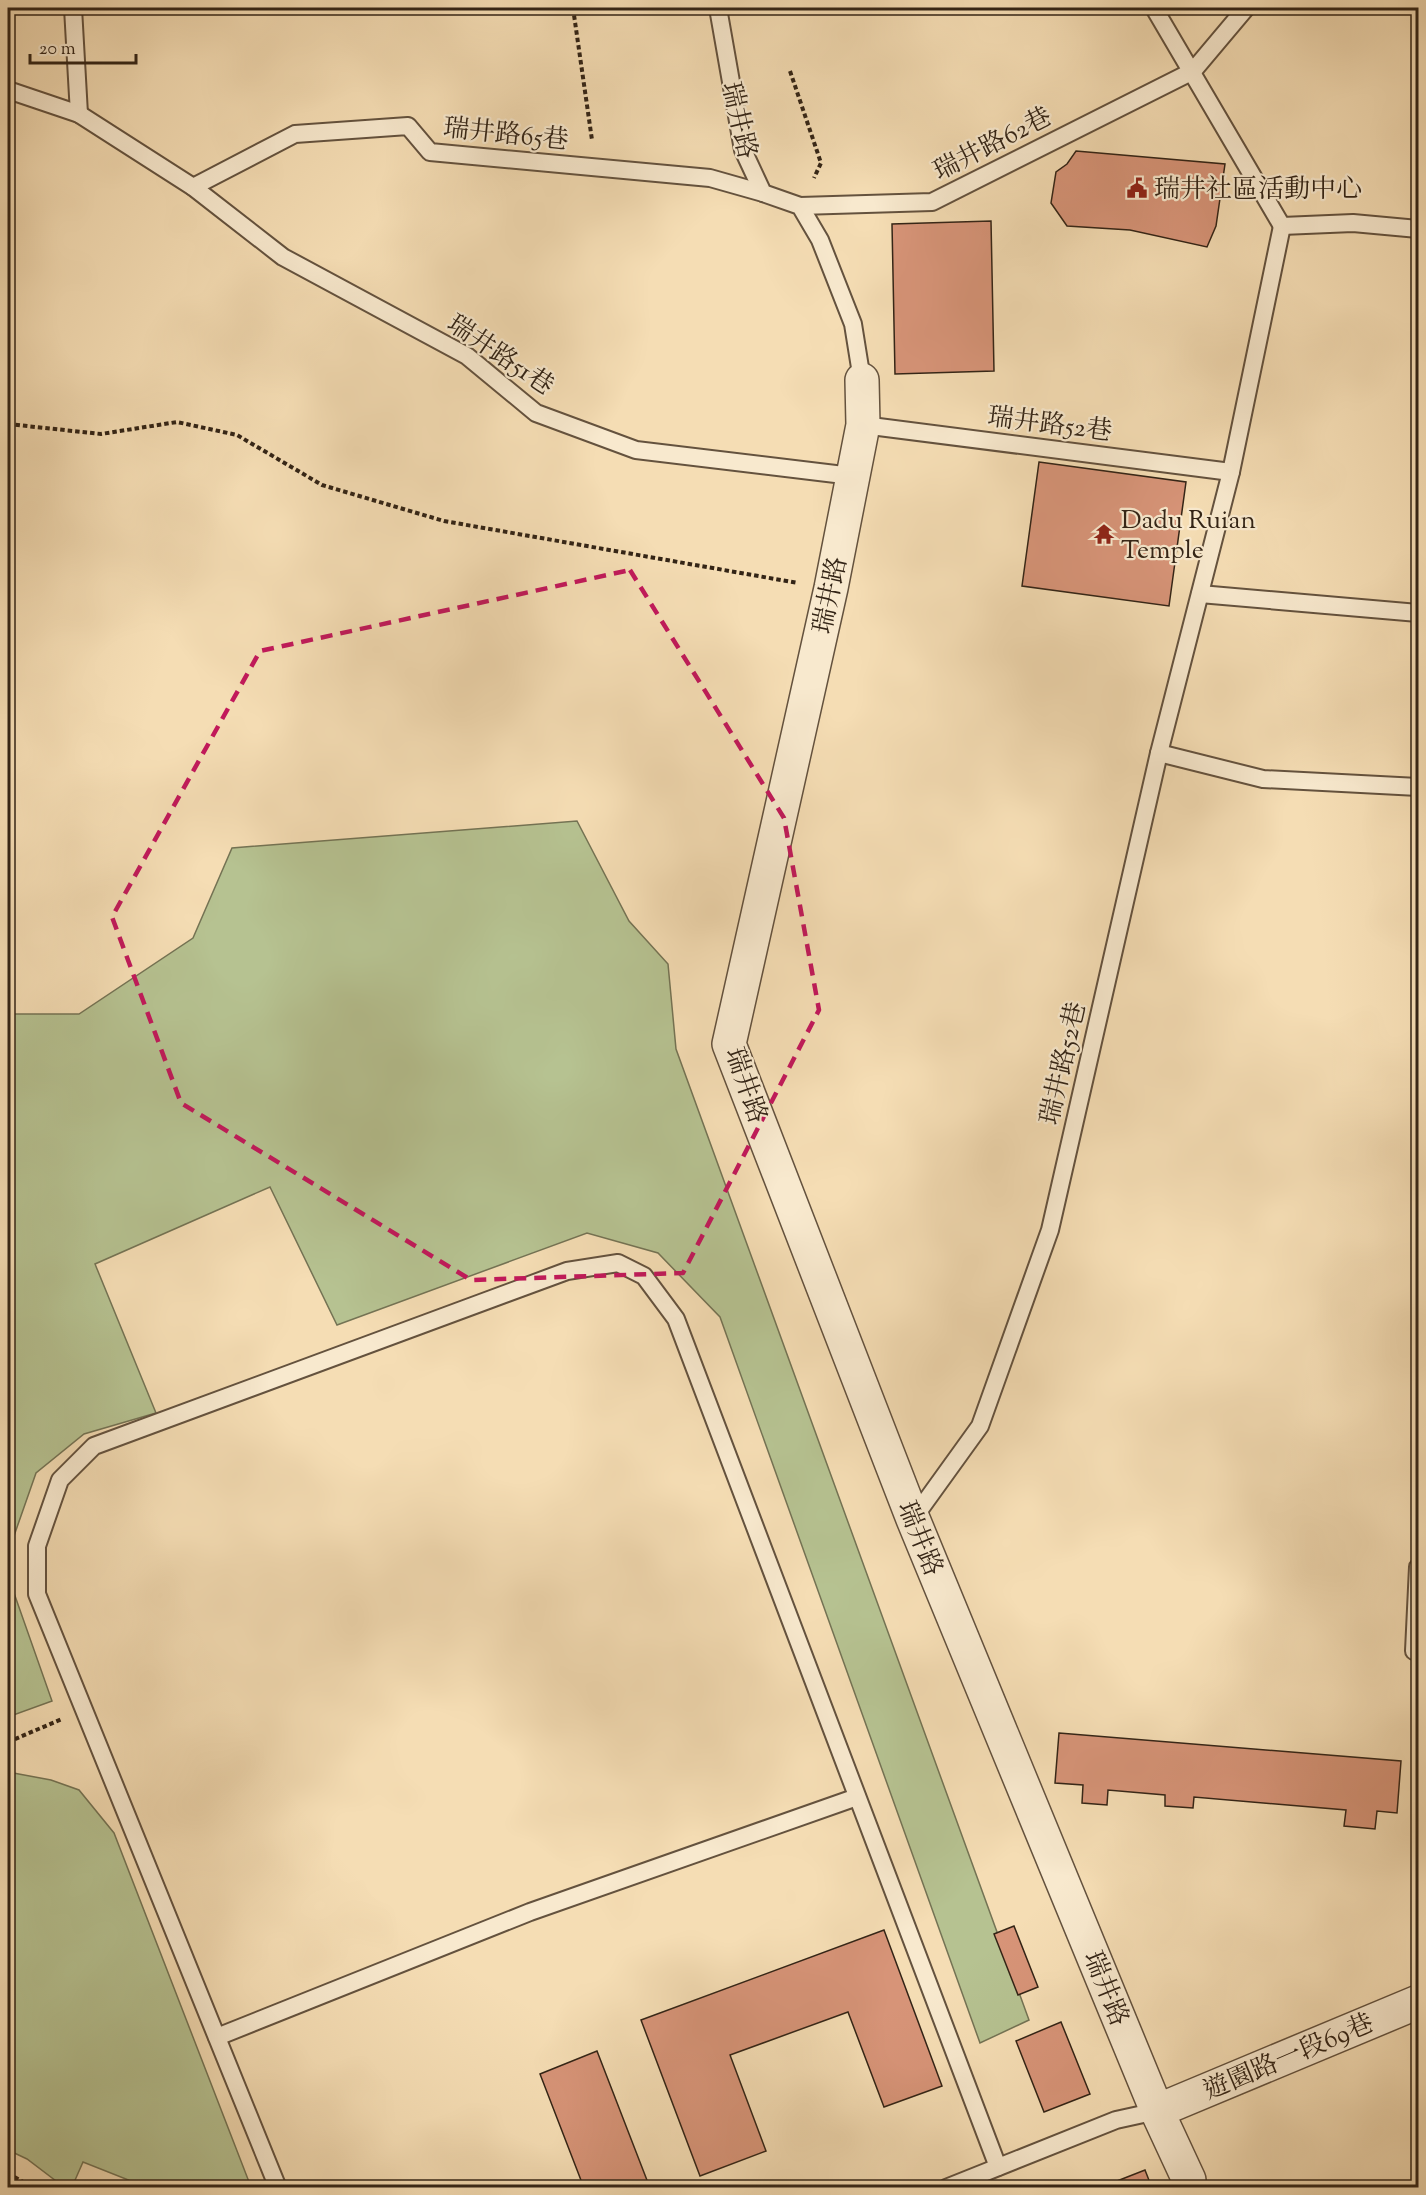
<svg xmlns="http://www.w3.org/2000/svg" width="1426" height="2195" viewBox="0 0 1426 2195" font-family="'Sorts Mill Goudy','Noto Serif TC',serif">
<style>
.green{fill:#b6c291;stroke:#747354;stroke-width:1.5}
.building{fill:#d79478;stroke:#332416;stroke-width:1.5}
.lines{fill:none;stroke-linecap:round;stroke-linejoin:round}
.service-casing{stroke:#64523e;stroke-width:20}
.tertiary-casing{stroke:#64523e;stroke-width:36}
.path{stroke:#332416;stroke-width:4;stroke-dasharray:4.5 3;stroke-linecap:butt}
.service{stroke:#f8e9ce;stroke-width:16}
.tertiary{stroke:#f8e9ce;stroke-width:33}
.marked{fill:none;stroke:#c2185b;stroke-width:4.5;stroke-dasharray:12 8;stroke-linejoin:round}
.labels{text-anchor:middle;stroke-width:4.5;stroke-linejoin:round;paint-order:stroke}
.street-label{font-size:26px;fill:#332416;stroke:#f8e9ce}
.poi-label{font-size:26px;fill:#332416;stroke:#f8e9ce;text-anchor:start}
</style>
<rect width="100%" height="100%" fill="#f5ddb4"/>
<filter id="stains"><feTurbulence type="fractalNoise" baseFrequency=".00333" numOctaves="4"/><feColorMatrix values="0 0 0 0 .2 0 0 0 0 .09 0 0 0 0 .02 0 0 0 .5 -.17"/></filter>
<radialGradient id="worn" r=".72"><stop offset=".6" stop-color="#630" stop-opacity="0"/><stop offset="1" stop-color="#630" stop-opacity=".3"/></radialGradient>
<g class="green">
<path d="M577 821 629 921 668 964 676 1049 1029 2020 980 2043 720 1317 658 1253 587 1233 337 1325 270 1187 95 1264 156 1413 84 1434 36 1473 8 1553V1014H79L193 938 232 848Z"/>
<path d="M8 1576 52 1701 8 1717Z"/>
<path d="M8 1772 51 1780 79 1790 114 1833 251 2187H146L83 2162 72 2187H64L27 2159 8 2150Z"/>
</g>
<g class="building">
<path d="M1076 151 1225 164 1216 226 1207 247 1130 230 1067 226 1051 203 1056 172 1067 164Z"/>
<path d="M991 221 994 371 895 374 892 224Z"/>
<path d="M1039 462 1186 482 1169 606 1022 586Z"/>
<path d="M1059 1733 1401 1761 1397 1813 1377 1811 1375 1829 1344 1826 1346 1810 1194 1797 1193 1808 1165 1806V1795L1108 1790 1107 1805 1082 1803 1083 1785 1055 1783Z"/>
<path d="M1014 1926 1038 1987 1018 1995 994 1934Z"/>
<path d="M884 1930 942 2086 884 2107 848 2012 730 2055 766 2151 700 2176 641 2020Z"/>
<path d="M1061 2022 1090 2094 1044 2112 1016 2041Z"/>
<path d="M597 2051 650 2188H584L540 2074Z"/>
<path d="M1145 2170 1152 2188H1119L1117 2181Z"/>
</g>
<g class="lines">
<g class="service-casing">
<g id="service">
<path d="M73 8 79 114"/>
<path d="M718 8 743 150 763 193 800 206 820 240 853 324 862 380"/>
<path d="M1154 8 1282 226"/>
<path d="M8 90 79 114 193 187 283 257 467 356 536 413 636 450 852 476"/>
<path d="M193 187 295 134 408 126 430 152 710 178 763 193"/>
<path d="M800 206 932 202 1193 71 1246 8"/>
<path d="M1282 226 1353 223 1418 229"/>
<path d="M863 425 1231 472"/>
<path d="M1200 594 1418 613"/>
<path d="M1159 753 1263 779 1418 787"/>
<path d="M913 1519 980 1426 1050 1230 1159 753 1231 472 1282 226"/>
<path d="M1418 1567 1414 1651H1418"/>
<path d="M217 2037 530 1912 857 1797"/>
<path d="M278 2188 37 1594V1546L60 1480 94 1446 567 1271 618 1263 644 1276 676 1319 998 2167"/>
<path d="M946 2188 1116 2120 1157 2111"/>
</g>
</g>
<g class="tertiary-casing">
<g id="tertiary">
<path d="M862 380 863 425 831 588 729 1044 913 1519 1157 2111 1189 2180 1188 2188"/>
<path d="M1157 2111 1418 2002"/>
</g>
</g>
<g class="path">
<path d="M573 8 592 140"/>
<path d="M790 71 821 163 814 178"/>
<path d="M8 424 101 434 177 422 237 435 322 485 444 521 798 583"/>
<path d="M8 1742 62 1719"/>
<path d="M8 2173 33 2188"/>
</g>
<use href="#service" class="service"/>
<use href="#tertiary" class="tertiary"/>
</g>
<path class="marked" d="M630 570 784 818 819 1010 683 1273 471 1280 181 1103 112 917 260 651Z"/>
<defs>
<g id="civic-bare" transform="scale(1.62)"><path d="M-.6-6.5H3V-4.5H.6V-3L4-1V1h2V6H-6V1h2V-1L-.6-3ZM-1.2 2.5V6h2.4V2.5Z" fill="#8f2418" stroke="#f8e9ce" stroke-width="2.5" paint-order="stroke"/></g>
<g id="temple-bare" transform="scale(1.62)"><path d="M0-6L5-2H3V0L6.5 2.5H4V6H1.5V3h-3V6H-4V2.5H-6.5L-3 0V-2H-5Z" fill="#8f2418" stroke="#f8e9ce" stroke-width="2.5" paint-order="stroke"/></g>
</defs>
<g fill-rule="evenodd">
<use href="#civic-bare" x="1137" y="188"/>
<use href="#temple-bare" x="1104" y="534"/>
</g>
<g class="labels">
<g class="street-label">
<text transform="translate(740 120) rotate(77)" y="9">瑞井路</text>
<text transform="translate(506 133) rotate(6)" y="9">瑞井路65巷</text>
<text transform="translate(992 143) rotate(-27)" y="9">瑞井路62巷</text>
<text transform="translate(501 354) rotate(34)" y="9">瑞井路51巷</text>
<text transform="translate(1050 423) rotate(7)" y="9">瑞井路52巷</text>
<text transform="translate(829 595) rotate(-78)" y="9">瑞井路</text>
<text transform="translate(1062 1063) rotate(-77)" y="9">瑞井路52巷</text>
<text transform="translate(747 1085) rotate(71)" y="9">瑞井路</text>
<text transform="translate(921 1538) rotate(68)" y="9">瑞井路</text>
<text transform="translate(1107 1988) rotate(68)" y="9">瑞井路</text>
<text transform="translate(1288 2056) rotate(-23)" y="9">遊園路一段69巷</text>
</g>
<g class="poi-label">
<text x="1154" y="197">瑞井社區活動中心</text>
<text x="1121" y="528">Dadu Ruian<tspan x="1121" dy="30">Temple</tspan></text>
</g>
</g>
<rect width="1426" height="2195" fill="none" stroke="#f5ddb4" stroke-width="30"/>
<rect x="9" y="9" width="1408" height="2177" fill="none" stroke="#332416" stroke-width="3"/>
<rect x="15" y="15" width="1396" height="2165" fill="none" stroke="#332416" stroke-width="1.5"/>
<path d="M30 54v9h106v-9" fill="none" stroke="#332416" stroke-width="3"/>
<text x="39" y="54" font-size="18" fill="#332416" stroke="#f8e9ce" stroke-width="4.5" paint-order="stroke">20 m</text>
<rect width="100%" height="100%" filter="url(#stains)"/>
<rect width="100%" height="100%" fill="url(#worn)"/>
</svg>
